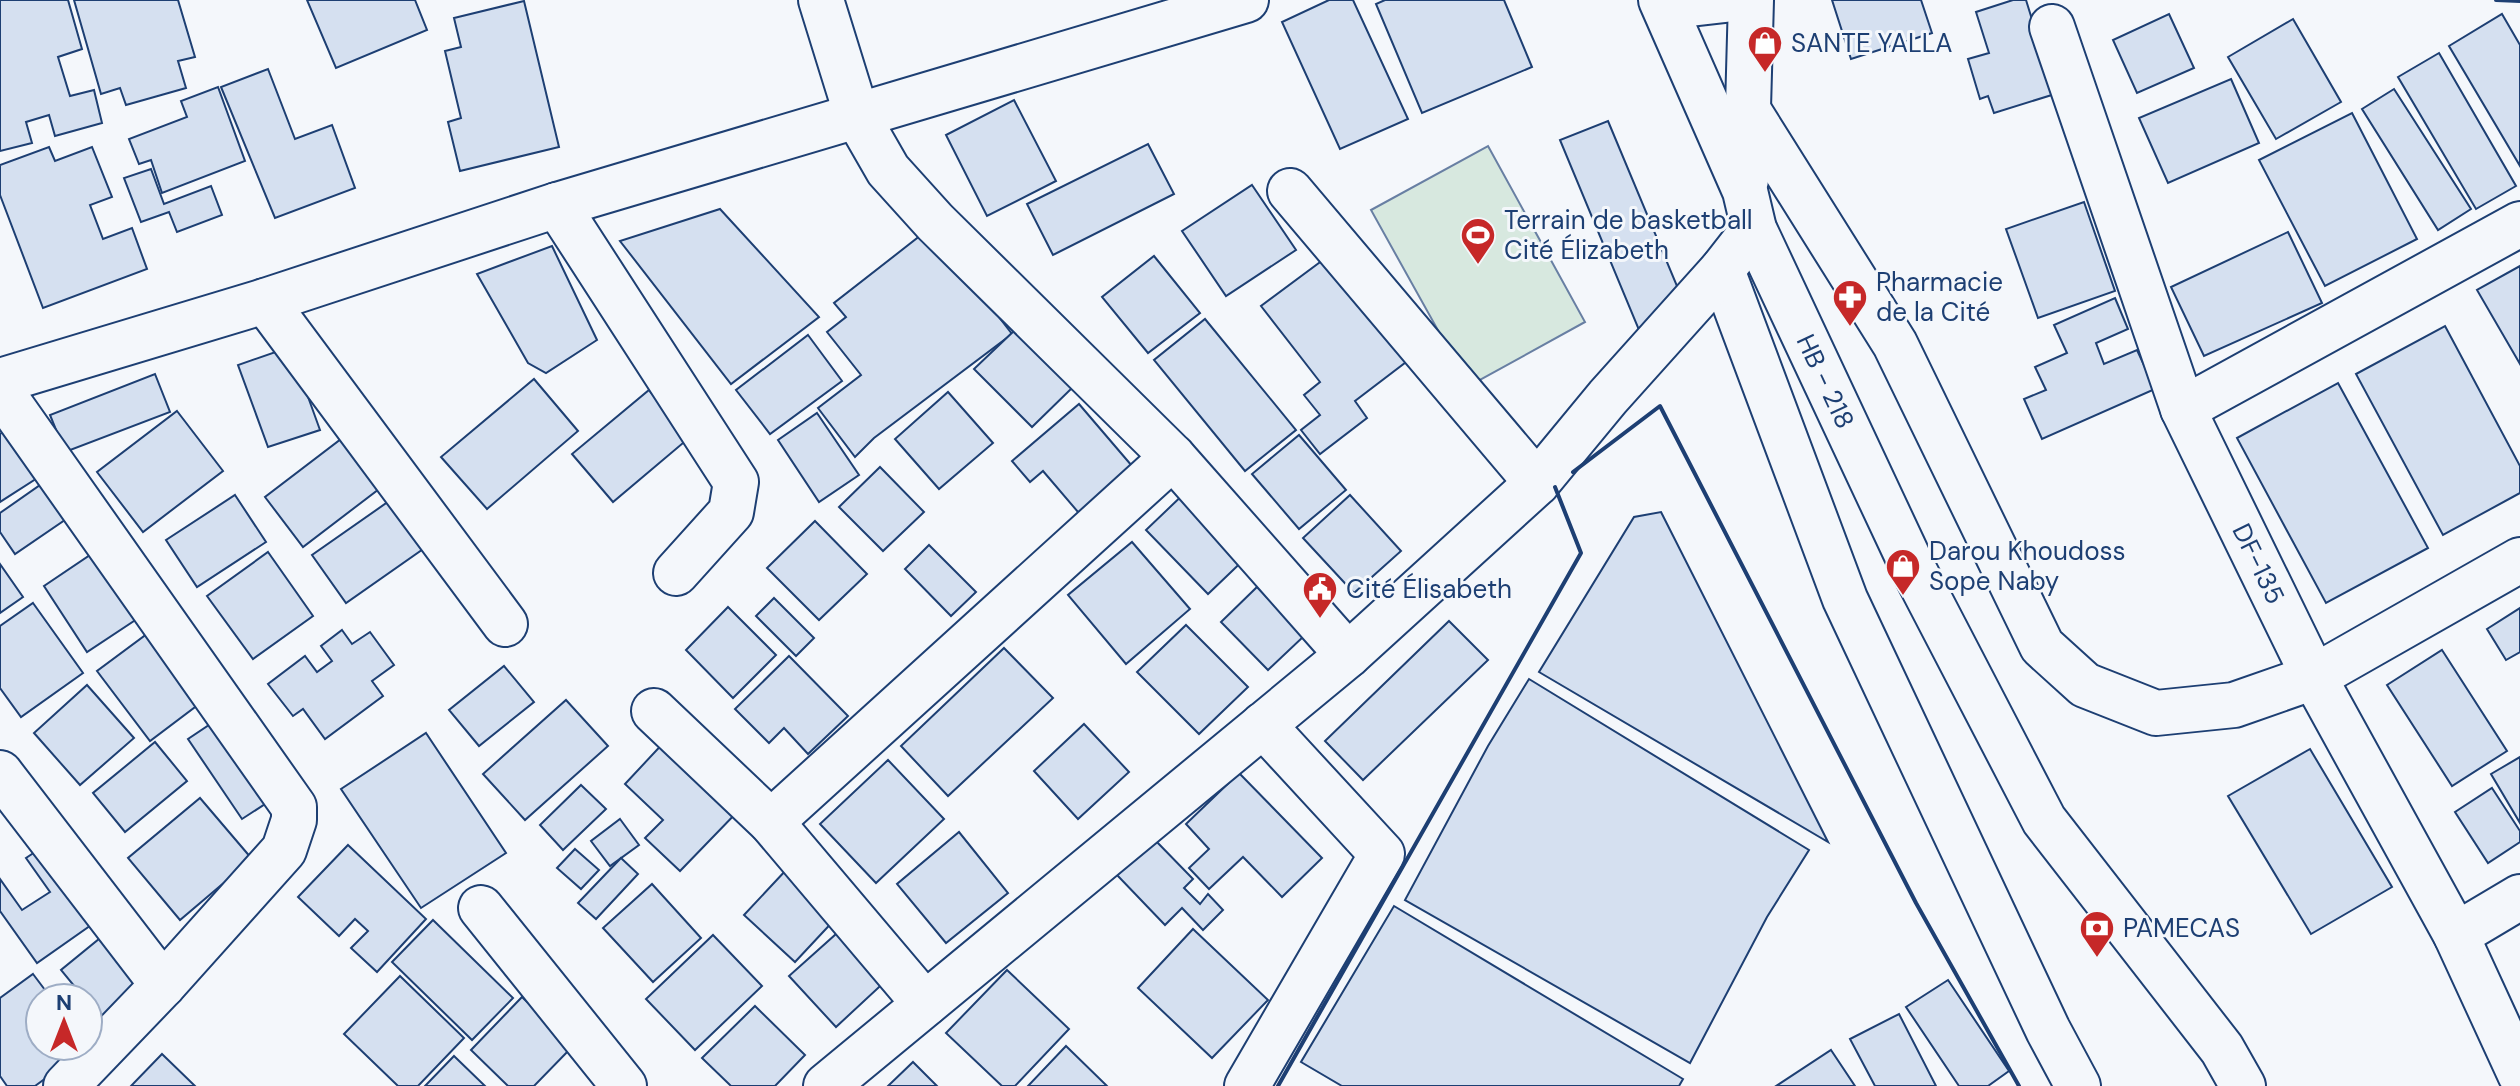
<svg xmlns="http://www.w3.org/2000/svg" width="2520" height="1086" viewBox="0 0 2520 1086" font-family="'DM Sans',sans-serif">
<style>
.green{fill:#d7e8df;stroke:#687fa3;stroke-width:2}
.building{fill:#d5e0f0;stroke:#1d3f73;stroke-width:2}
.lines{fill:none;stroke-linecap:round;stroke-linejoin:round}
.minor-casing{stroke:#1d3f73;stroke-width:48}
.major-casing{stroke:#1d3f73;stroke-width:48}
.minor{stroke:#f4f7fb;stroke-width:44}
.major{stroke:#f4f7fb;stroke-width:44}
.wall{stroke:#1d3f73;stroke-width:4}
.labels{text-anchor:middle;stroke-width:6;stroke-linejoin:round;paint-order:stroke}
.poi-label{font-size:26px;fill:#1d3f73;stroke:#f4f7fb;text-anchor:start}
.street-label{font-size:26px;fill:#1d3f73;stroke:#f4f7fb}
</style>
<rect width="100%" height="100%" fill="#f4f7fb"/>
<path class="green" d="M1488 146 1585 322 1469 386 1371 210Z"/>
<g class="building">
<path d="M0 0H68L82 49 58 57 70 96 94 90 102 123 55 136 49 115 26 122 32 143 0 151Z"/>
<path d="M74 0H178L195 57 178 61 186 88 126 105 120 88 101 94Z"/>
<path d="M307 0H415L427 30 336 68Z"/>
<path d="M1329 0H1353L1408 119 1340 149 1282 22Z"/>
<path d="M1385 0H1504L1532 67 1422 113 1376 4Z"/>
<path d="M1832 0H1921L1932 33 1851 59Z"/>
<path d="M2013 0H2026L2055 94 1994 113 1988 96 1980 99 1968 59 1989 53 1976 12Z"/>
<path d="M524 1 559 147 460 171 448 122 461 118 445 51 461 47 454 18Z"/>
<path d="M2169 14 2194 68 2137 93 2113 40Z"/>
<path d="M2502 14 2520 45V166L2449 46Z"/>
<path d="M2293 19 2341 102 2276 139 2228 57Z"/>
<path d="M2439 53 2516 186 2476 209 2398 77Z"/>
<path d="M268 69 295 139 332 125 355 188 275 218 221 87Z"/>
<path d="M2231 79 2259 143 2168 183 2139 118Z"/>
<path d="M218 87 245 161 162 193 151 160 139 164 129 139 187 117 181 101Z"/>
<path d="M2394 89 2471 209 2438 230 2362 109Z"/>
<path d="M1014 100 1056 181 987 216 946 135Z"/>
<path d="M2352 113 2417 239 2325 286 2259 160Z"/>
<path d="M1608 121 1687 310 1639 330 1560 140Z"/>
<path d="M1148 144 1174 194 1053 255 1027 204Z"/>
<path d="M49 147 55 161 92 147 112 197 90 205 103 239 132 228 147 269 43 308 0 195V165Z"/>
<path d="M151 169 164 204 211 186 222 215 177 232 169 212 141 222 124 178Z"/>
<path d="M1252 185 1296 250 1226 296 1182 231Z"/>
<path d="M2084 202 2115 291 2038 318 2006 229Z"/>
<path d="M720 209 819 317 731 384 620 241Z"/>
<path d="M930 228 1012 334 874 438 855 457 818 408 861 375 827 332 846 317 834 303Z"/>
<path d="M2288 232 2322 303 2204 356 2171 287Z"/>
<path d="M552 246 597 340 546 373 528 363 477 274Z"/>
<path d="M1331 254 1410 359 1355 401 1367 418 1320 454 1301 430 1320 415 1304 395 1320 382 1261 306Z"/>
<path d="M1154 256 1200 313 1148 353 1102 297Z"/>
<path d="M2520 266V364L2477 290Z"/>
<path d="M2115 298 2128 329 2096 343 2104 364 2137 350 2155 389 2042 439 2024 399 2046 390 2035 367 2067 353 2054 325Z"/>
<path d="M1205 319 1296 430 1245 471 1154 360Z"/>
<path d="M2445 326 2520 466V493L2443 535 2356 374Z"/>
<path d="M1016 329 1073 387 1032 427 974 369Z"/>
<path d="M808 335 842 381 770 434 736 390Z"/>
<path d="M290 347 320 430 268 447 238 365Z"/>
<path d="M155 374 170 412 65 452 50 415Z"/>
<path d="M534 379 578 431 487 509 441 457Z"/>
<path d="M2338 383 2428 548 2326 603 2237 438Z"/>
<path d="M649 390 689 438 613 502 572 454Z"/>
<path d="M948 392 993 443 939 489 895 439Z"/>
<path d="M1079 404 1138 473 1084 519 1043 471 1030 482 1012 461Z"/>
<path d="M177 411 223 471 143 532 97 472Z"/>
<path d="M817 413 859 475 819 502 778 440Z"/>
<path d="M11 427 42 475 0 502V434Z"/>
<path d="M1299 435 1346 490 1299 529 1252 474Z"/>
<path d="M345 436 383 486 303 547 265 497Z"/>
<path d="M880 467 924 512 883 551 839 507Z"/>
<path d="M53 476 78 511 15 554 0 532V513Z"/>
<path d="M1190 488 1252 552 1208 594 1146 530Z"/>
<path d="M235 495 266 542 197 587 166 540Z"/>
<path d="M1350 495 1401 551 1354 593 1303 538Z"/>
<path d="M392 499 426 547 346 603 312 555Z"/>
<path d="M1661 512 1828 842 1539 672 1634 517Z"/>
<path d="M815 521 867 574 819 620 767 568Z"/>
<path d="M1132 542 1190 609 1126 664 1068 595Z"/>
<path d="M929 545 976 592 951 616 905 569Z"/>
<path d="M102 547 146 613 87 652 44 586Z"/>
<path d="M268 552 313 616 253 659 207 596Z"/>
<path d="M0 564 23 597 0 613Z"/>
<path d="M1257 587 1304 636 1268 670 1221 622Z"/>
<path d="M774 598 814 638 796 656 756 616Z"/>
<path d="M33 603 83 673 21 717 0 688V626Z"/>
<path d="M728 607 776 655 733 698 686 650Z"/>
<path d="M2520 608V652L2506 660 2487 629Z"/>
<path d="M1449 621 1488 660 1363 780 1325 741Z"/>
<path d="M1186 625 1248 687 1199 734 1137 672Z"/>
<path d="M155 628 207 698 150 741 97 671Z"/>
<path d="M342 630 352 644 370 632 394 665 372 681 383 696 325 739 303 709 293 716 268 684 305 656 317 672 332 661 321 646Z"/>
<path d="M1004 648 1053 698 948 796 901 746Z"/>
<path d="M2442 650 2507 751 2452 786 2387 685Z"/>
<path d="M789 656 848 716 808 754 784 728 769 743 735 709Z"/>
<path d="M504 666 534 702 479 746 449 710Z"/>
<path d="M1529 679 1809 850 1767 917 1690 1063 1405 900 1488 746Z"/>
<path d="M87 685 134 738 80 785 34 733Z"/>
<path d="M566 700 608 746 525 820 483 774Z"/>
<path d="M224 715 279 795 242 819 188 739Z"/>
<path d="M1084 724 1129 772 1078 819 1034 771Z"/>
<path d="M426 733 506 853 421 908 341 789Z"/>
<path d="M668 738 741 808 680 871 645 838 663 820 625 784Z"/>
<path d="M155 742 187 781 125 832 93 793Z"/>
<path d="M2310 749 2392 887 2311 934 2228 796Z"/>
<path d="M2520 757V823L2491 774Z"/>
<path d="M888 760 944 819 876 883 820 824Z"/>
<path d="M1239 773 1322 858 1282 897 1243 857 1209 889 1189 868 1209 849 1186 824Z"/>
<path d="M581 785 606 809 563 850 540 825Z"/>
<path d="M2492 788 2520 831V842L2488 863 2455 812Z"/>
<path d="M200 798 252 859 180 920 128 858Z"/>
<path d="M620 819 639 845 610 866 591 841Z"/>
<path d="M959 832 1008 893 946 943 897 884Z"/>
<path d="M1154 839 1193 879 1184 888 1200 904 1208 894 1223 910 1203 930 1182 908 1165 925 1117 875Z"/>
<path d="M348 845 426 919 377 972 351 948 368 931 355 919 339 936 298 897Z"/>
<path d="M41 848 94 923 37 963 0 911V879L22 910 50 892 26 858Z"/>
<path d="M575 849 599 870 581 889 557 868Z"/>
<path d="M621 858 638 874 596 919 578 903Z"/>
<path d="M787 869 838 916 795 962 744 915Z"/>
<path d="M652 884 701 938 653 982 603 928Z"/>
<path d="M1394 906 1683 1079 1679 1086H1342L1301 1062Z"/>
<path d="M433 920 513 998 472 1040 392 962Z"/>
<path d="M845 926 891 976 836 1027 789 976Z"/>
<path d="M1193 929 1268 1000 1212 1058 1138 988Z"/>
<path d="M110 930 152 981 103 1021 88 1003V998H84L61 970Z"/>
<path d="M713 935 762 986 695 1050 646 999Z"/>
<path d="M1007 970 1069 1029 1015 1086H1002L946 1033Z"/>
<path d="M33 974 51 998H40V1046L87 1048 35 1086H7L0 1076V998Z"/>
<path d="M400 976 464 1038 418 1086H398L344 1034Z"/>
<path d="M1948 980 2009 1071 1988 1086H1959L1906 1007Z"/>
<path d="M522 997 573 1046 534 1086H508L471 1050Z"/>
<path d="M755 1006 805 1055 775 1086H731L702 1058Z"/>
<path d="M1899 1014 1936 1086H1875L1850 1039Z"/>
<path d="M1066 1046 1107 1086H1028Z"/>
<path d="M1831 1050 1855 1086H1776Z"/>
<path d="M162 1054 195 1086H131Z"/>
<path d="M454 1056 485 1086H425Z"/>
<path d="M913 1062 937 1086H888Z"/>
</g>
<g class="lines">
<g class="minor-casing">
<g id="minor">
<path d="M821 0 857 116 888 170 935 222 1173 457 1348 655"/>
<path id="s1" d="M2052 27 2183 409 2314 677 2456 935 2520 1074"/>
<path d="M1748 110 1895 344 2042 646 2085 685 2156 713 2234 705 2314 677 2520 560"/>
<path d="M1290 191 1537 483"/>
<path d="M557 205 736 482 731 512 676 573"/>
<path d="M1722 270 1845 599 2048 1030 2078 1086"/>
<path d="M265 301 505 624"/>
<path d="M0 381 265 301 557 205 1246 0"/>
<path d="M0 390 294 807V820L284 850 163 985 66 1086"/>
<path d="M2183 409 2520 224"/>
<path d="M654 711 771 822 925 1004"/>
<path d="M0 773 163 985"/>
<path d="M771 822 1173 457"/>
<path d="M481 908 624 1086"/>
<path d="M2456 935 2520 897"/>
<path d="M826 1086 1348 655 1537 483 1608 397 1722 270 1754 229"/>
<path d="M1247 1086 1382 854 1263 725"/>
</g>
</g>
<g class="major-casing">
<g id="major">
<path id="s2" d="M1661 0 1745 191 1754 229 1914 570 2044 820 2222 1049 2243 1086"/>
<path d="M1678 0 1690 4 1725 0"/>
<path d="M1746 180 1751 0"/>
</g>
</g>
<use href="#minor" class="minor"/>
<use href="#major" class="major"/>
<g class="wall">
<path d="M2496 0 2520 1"/>
<path d="M1573 472 1660 406 1916 903 2019 1086"/>
<path d="M1278 1086 1581 553 1555 487"/>
</g>
</g>
<defs>
<g id="shop-pin" transform="scale(1.8)"><path d="M0 17L-7.5 6A9.5 9.5 0 1 1 7.5 6Z" fill="#c62828" stroke="#f4f7fb"/><path d="M-5-2.5h2.3a2.7 3.5 0 0 1 5.4 0H5L5.5 6h-11ZM-1.5-2.5h3a1.5 2.3 0 0 0-3 0Z" fill="#fff"/></g>
<g id="stadium-pin" transform="scale(1.8)"><path d="M0 17L-7.5 6A9.5 9.5 0 1 1 7.5 6Z" fill="#c62828" stroke="#f4f7fb"/><path d="M0-5a6.5 5 0 1 0 0 10a6.5 5 0 1 0 0-10ZM-3.5-1.8h7v3.6h-7Z" fill="#fff"/></g>
<g id="pharmacy-pin" transform="scale(1.8)"><path d="M0 17L-7.5 6A9.5 9.5 0 1 1 7.5 6Z" fill="#c62828" stroke="#f4f7fb"/><path d="M-2-6h4v4h4v4h-4v4h-4v-4h-4v-4h4Z" fill="#fff"/></g>
<g id="civic-pin" transform="scale(1.8)"><path d="M0 17L-7.5 6A9.5 9.5 0 1 1 7.5 6Z" fill="#c62828" stroke="#f4f7fb"/><path d="M-.6-6.5H3V-4.5H.6V-3L4-1V1h2V6H-6V1h2V-1L-.6-3ZM-1.2 2.5V6h2.4V2.5Z" fill="#fff"/></g>
<g id="bank-pin" transform="scale(1.8)"><path d="M0 17L-7.5 6A9.5 9.5 0 1 1 7.5 6Z" fill="#c62828" stroke="#f4f7fb"/><path d="M-6-4H6V4H-6ZM0-2.3a2.3 2.3 0 1 0 0 4.6a2.3 2.3 0 1 0 0-4.6Z" fill="#fff"/></g>
</defs>
<g fill-rule="evenodd">
<use href="#shop-pin" x="1765" y="43"/>
<use href="#stadium-pin" x="1478" y="235"/>
<use href="#pharmacy-pin" x="1850" y="297"/>
<use href="#shop-pin" x="1903" y="566"/>
<use href="#civic-pin" x="1320" y="589"/>
<use href="#bank-pin" x="2097" y="928"/>
</g>
<g class="labels">
<g class="poi-label">
<text x="1791" y="52">SANTE YALLA</text>
<text x="1504" y="229">Terrain de basketball<tspan x="1504" dy="30">Cité Élizabeth</tspan></text>
<text x="1876" y="291">Pharmacie<tspan x="1876" dy="30">de la Cité</tspan></text>
<text x="1929" y="560">Darou Khoudoss<tspan x="1929" dy="30">Sope Naby</tspan></text>
<text x="1346" y="598">Cité Élisabeth</text>
<text x="2123" y="937">PAMECAS</text>
</g>
<g class="street-label">
<text dy="9" stroke="none"><textPath href="#s2" startOffset="416">HB - 218</textPath></text>
<text dy="9" stroke="none"><textPath href="#s1" startOffset="576">DF-135</textPath></text>
</g>
</g>
<g transform="translate(64 1022)"><circle r="38" fill="#f4f7fb" stroke="#9eadc5" stroke-width="2"/>
<path d="M0-6L14 30L0 20L-14 30Z" fill="#c62828"/>
<text y="-12" font-size="22" font-weight="bold" text-anchor="middle" fill="#1d3f73">N</text>
</g>
</svg>
